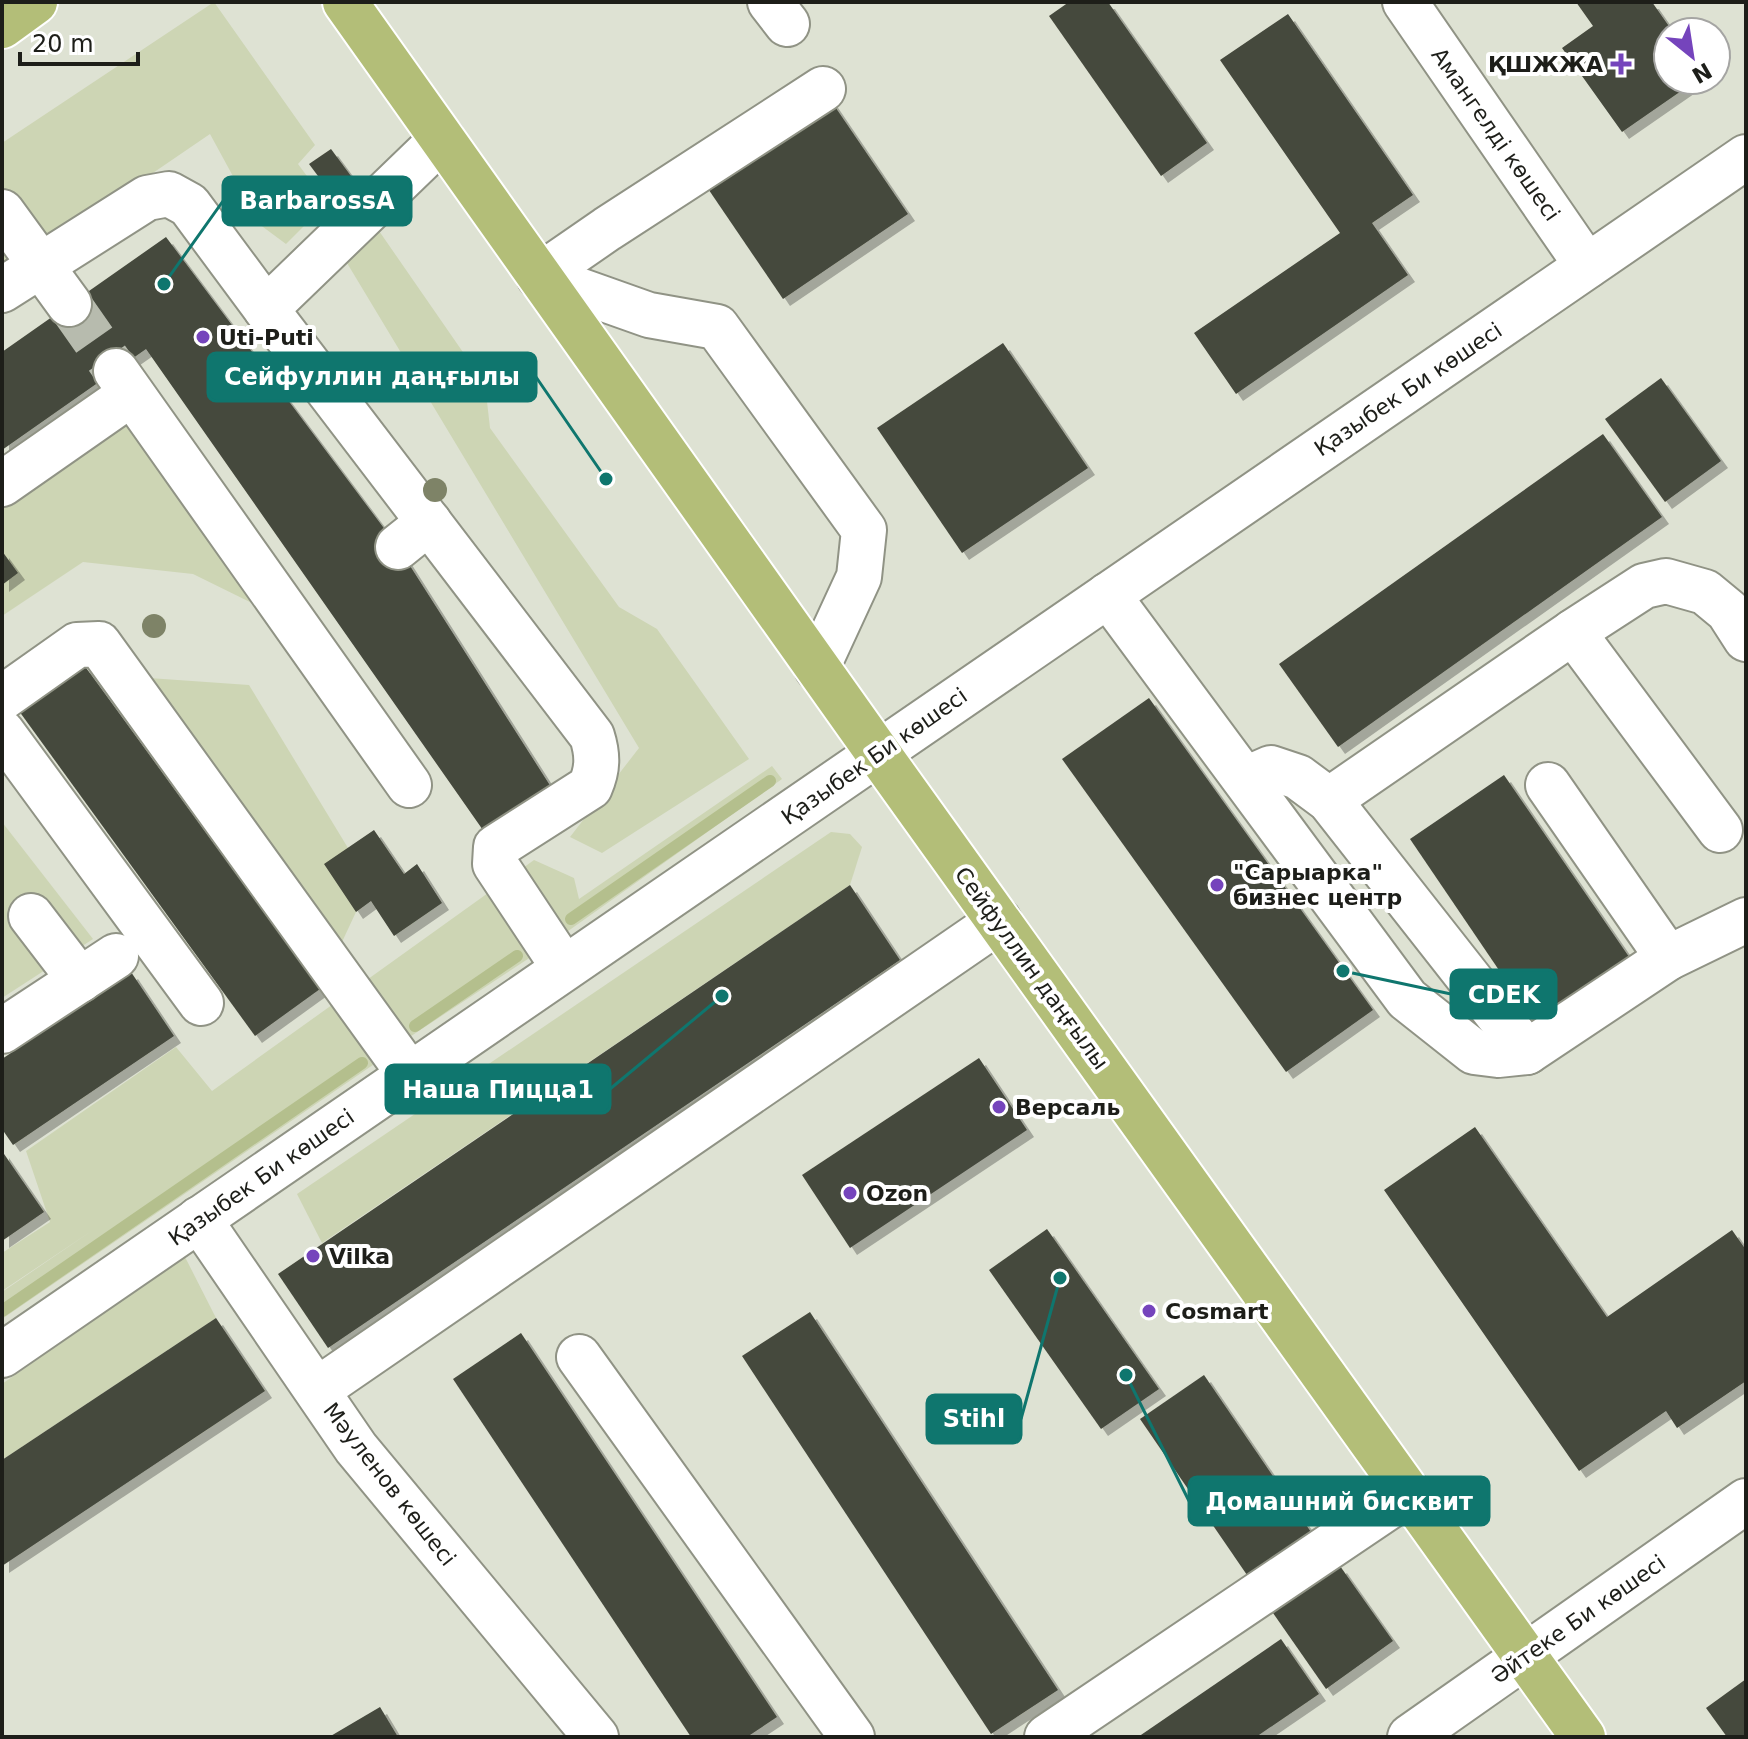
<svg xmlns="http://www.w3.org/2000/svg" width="1748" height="1739" viewBox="0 0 1748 1739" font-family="'DejaVu Sans',sans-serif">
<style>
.green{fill:#cdd5b4}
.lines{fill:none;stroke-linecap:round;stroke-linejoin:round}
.stream{stroke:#b4bf8d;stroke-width:12}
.building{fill:#45483c;filter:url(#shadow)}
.minor-tunnel{stroke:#b7bbae;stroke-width:44;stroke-dasharray:44 22;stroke-linecap:butt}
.minor-casing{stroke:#909385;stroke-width:48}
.major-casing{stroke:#fff;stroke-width:48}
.minor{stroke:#fff;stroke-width:44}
.major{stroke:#b3be78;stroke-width:44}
.tree{fill:#7e8367}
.poi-dot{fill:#7544bc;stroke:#fff;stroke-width:3}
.labels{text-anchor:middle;stroke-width:8;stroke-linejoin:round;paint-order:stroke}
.poi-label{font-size:22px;font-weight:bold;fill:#1d1e19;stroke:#fff;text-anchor:start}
.street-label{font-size:22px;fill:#1d1e19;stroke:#fff}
.leader{fill:none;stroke:#0f766e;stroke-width:3}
.callout-dot{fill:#0f766e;stroke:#fff;stroke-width:3}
.callout{fill:#0f766e;stroke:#0f766e;stroke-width:3}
.callout-label{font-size:24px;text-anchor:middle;font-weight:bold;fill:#fff}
</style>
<defs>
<filter id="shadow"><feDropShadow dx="7" dy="7" stdDeviation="0" flood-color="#0004"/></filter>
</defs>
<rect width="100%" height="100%" fill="#dee2d3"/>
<g class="green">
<path d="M214 2 315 145 298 164 327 203 286 244 259 224 210 134 2 276V143Z"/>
<path d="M377 228 485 384 490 428 619 607 657 629 749 759 602 853 570 837 639 748 347 263Z"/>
<path d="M150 385 258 606 193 574 83 562 2 616V475Z"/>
<path d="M149 678 249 685 348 848 356 912 320 989 123 717Z"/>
<path d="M772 766 782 779 540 951 399 1044 386 1056 2 1319V1292L93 1230 2 1291V1253L50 1222 26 1151 176 1047 212 1091 534 860 574 878 579 899Z"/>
<path d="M2 822 93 939 2 998Z"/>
<path d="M831 832 850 834 862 847 850 885 322 1243 297 1194Z"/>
<path d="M185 1257 216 1318 2 1460V1384Z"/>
</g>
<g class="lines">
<g class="stream">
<path d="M571 919 770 781"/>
<path d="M415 1026 517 956"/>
<path d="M2 1311 362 1063"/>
</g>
</g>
<g class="building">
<path d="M1069 2H1108L1207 143 1161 176 1049 16Z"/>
<path d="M1576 2H1652L1673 32H1668V80H1697L1622 132 1562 48 1593 26Z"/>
<path d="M1288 14 1413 195 1372 223 1408 275 1236 394 1194 333 1340 233 1220 60Z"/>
<path d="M823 89 908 214 783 299 698 174Z"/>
<path d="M331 149 351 176 330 192 309 164Z"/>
<path d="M166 237 398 547 551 787 485 833 146 349 2 450V352Z"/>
<path d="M1003 343 1088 468 962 553 877 428Z"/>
<path d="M1661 378 1721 461 1665 502 1605 419Z"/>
<path d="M1603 434 1662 517 1338 747 1279 664Z"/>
<path d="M2 551 18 573 2 585Z"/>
<path d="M84 665 320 989 255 1036 19 711Z"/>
<path d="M1149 698 1373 1010 1286 1072 1062 759Z"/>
<path d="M1504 775 1636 967 1541 1032 1410 839Z"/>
<path d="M374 830 404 874 417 864 442 903 394 936 371 901 356 912 324 864Z"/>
<path d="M850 885 900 960 328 1348 278 1274Z"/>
<path d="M131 972 174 1036 13 1145 2 1129V1059Z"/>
<path d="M979 1058 1027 1130 850 1248 802 1175Z"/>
<path d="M1475 1127 1607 1317 1732 1230 1746 1250V1381L1677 1428 1666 1411 1579 1471 1384 1190Z"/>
<path d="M2 1151 44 1212 2 1241Z"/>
<path d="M1047 1229 1159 1389 1101 1429 989 1270Z"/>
<path d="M810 1312 1058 1690 991 1734 742 1356Z"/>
<path d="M216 1318 265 1391 2 1566V1460Z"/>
<path d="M521 1333 777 1717 747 1737H691L453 1379Z"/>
<path d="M1204 1375 1311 1532 1247 1575 1140 1419Z"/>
<path d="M1340 1566 1393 1641 1326 1689 1273 1613Z"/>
<path d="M1281 1639 1319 1694 1256 1737H1138Z"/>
<path d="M1746 1679V1737H1727L1706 1708Z"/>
<path d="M380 1707 398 1737H329Z"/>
</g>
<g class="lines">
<path class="minor-tunnel" d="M69 304 116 371"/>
<g class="minor-casing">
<g id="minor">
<path d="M770 2 787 24"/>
<path d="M1405 2 1587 266"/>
<path d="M2 212 69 304"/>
<path d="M539 276 649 315 717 327 864 530 859 577 817 668"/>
<path d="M539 276 607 229 823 89"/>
<path d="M2 290 147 198 169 194 189 205 266 309 592 736C598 755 598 769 590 787L496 847 495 864 564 968"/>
<path d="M266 309 442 139"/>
<path d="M116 371 409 785"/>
<path d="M2 484 131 394"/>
<path d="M398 547 429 522"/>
<path d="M1108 595 1407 999 1474 1052 1498 1055 1527 1052"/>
<path d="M1573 632 1720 830"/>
<path d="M2 698 77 645 99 644 410 1075"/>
<path d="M2 732 201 1003"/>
<path d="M1246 779 1271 768 1298 777 1329 800 1527 1052 1668 958"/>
<path d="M1548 785 1668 958 1746 920"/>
<path d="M1329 800 1573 632 1644 586 1666 581 1705 592 1728 611 1746 639"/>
<path d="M31 916 80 980"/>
<path d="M2 1031 116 956"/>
<path d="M199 1219 356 1448 596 1737"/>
<path d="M2 1355 1746 157"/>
<path d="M579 1357 852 1737"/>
<path d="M317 1390 999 921"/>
<path d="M1047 1737 1409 1493"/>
<path d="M1410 1737 1746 1501"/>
</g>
</g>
<g class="major-casing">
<g id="major">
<path d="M345 2 878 753 1583 1737"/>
<path d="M2 26 35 2"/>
</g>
</g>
<use href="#minor" class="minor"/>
<use href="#major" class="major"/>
</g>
<g class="tree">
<circle cx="435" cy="490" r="12"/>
<circle cx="154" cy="626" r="12"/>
</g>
<g class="poi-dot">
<path d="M1617 52h8v8h8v8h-8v8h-8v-8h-8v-8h8z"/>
<circle cx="203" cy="337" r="8"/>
<circle cx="1217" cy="885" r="8"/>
<circle cx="999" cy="1107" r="8"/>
<circle cx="850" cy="1193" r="8"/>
<circle cx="313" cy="1256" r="8"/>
<circle cx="1149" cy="1311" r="8"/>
</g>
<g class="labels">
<g class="poi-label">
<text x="1603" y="72" text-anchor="end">ҚШЖЖА</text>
<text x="219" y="345">Uti-Puti</text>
<text x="1233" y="880">"Сарыарка"<tspan x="1233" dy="25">бизнес центр</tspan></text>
<text x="1015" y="1115">Версаль</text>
<text x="866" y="1201">Ozon</text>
<text x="329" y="1264">Vilka</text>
<text x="1165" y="1319">Cosmart</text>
</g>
<g class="street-label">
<text transform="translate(1496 134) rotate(55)" y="8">Амангелді көшесі</text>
<text transform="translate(1408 389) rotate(-34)" y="8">Қазыбек Би көшесі</text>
<text transform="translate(874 756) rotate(-35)" y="8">Қазыбек Би көшесі</text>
<text transform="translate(1032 968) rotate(54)" y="8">Сейфуллин даңғылы</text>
<text transform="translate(261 1177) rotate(-35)" y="8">Қазыбек Би көшесі</text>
<text transform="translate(390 1484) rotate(52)" y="8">Мәуленов көшесі</text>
<text transform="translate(1578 1619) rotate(-35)" y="8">Әйтеке Би көшесі</text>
</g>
</g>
<path class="leader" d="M164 284L223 201M606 479L536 377M1343 971L1451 994M722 996L610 1089M1060 1278L1021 1419M1126 1375L1189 1501"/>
<g class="callout-dot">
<circle cx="164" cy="284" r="8"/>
<circle cx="606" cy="479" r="8"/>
<circle cx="1343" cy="971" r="8"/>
<circle cx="722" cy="996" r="8"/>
<circle cx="1060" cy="1278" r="8"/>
<circle cx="1126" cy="1375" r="8"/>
</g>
<g class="callout">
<rect x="223" y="177" width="188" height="48" rx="8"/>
<rect x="208" y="353" width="328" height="48" rx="8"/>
<rect x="1451" y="970" width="105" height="48" rx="8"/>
<rect x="386" y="1065" width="224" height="48" rx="8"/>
<rect x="927" y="1395" width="94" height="48" rx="8"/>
<rect x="1189" y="1477" width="300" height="48" rx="8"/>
</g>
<g class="callout-label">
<text x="317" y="209">BarbarossA</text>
<text x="372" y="385">Сейфуллин даңғылы</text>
<text x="1504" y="1003">CDEK</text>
<text x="498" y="1098">Наша Пицца1</text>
<text x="974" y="1427">Stihl</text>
<text x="1339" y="1510">Домашний бисквит</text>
</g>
<rect width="1748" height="1739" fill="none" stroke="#1d1e19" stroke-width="8"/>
<g transform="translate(1692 56) rotate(150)"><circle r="38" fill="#ffffff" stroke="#a5a5a3" stroke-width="2"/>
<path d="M0-6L14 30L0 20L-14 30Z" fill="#7544bc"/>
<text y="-12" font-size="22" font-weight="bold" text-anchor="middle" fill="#1d1e19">N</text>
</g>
<path d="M20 52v12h118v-12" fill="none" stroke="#1d1e19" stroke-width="4"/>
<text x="32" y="52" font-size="24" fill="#1d1e19" stroke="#ffffff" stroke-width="6" paint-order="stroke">20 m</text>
</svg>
